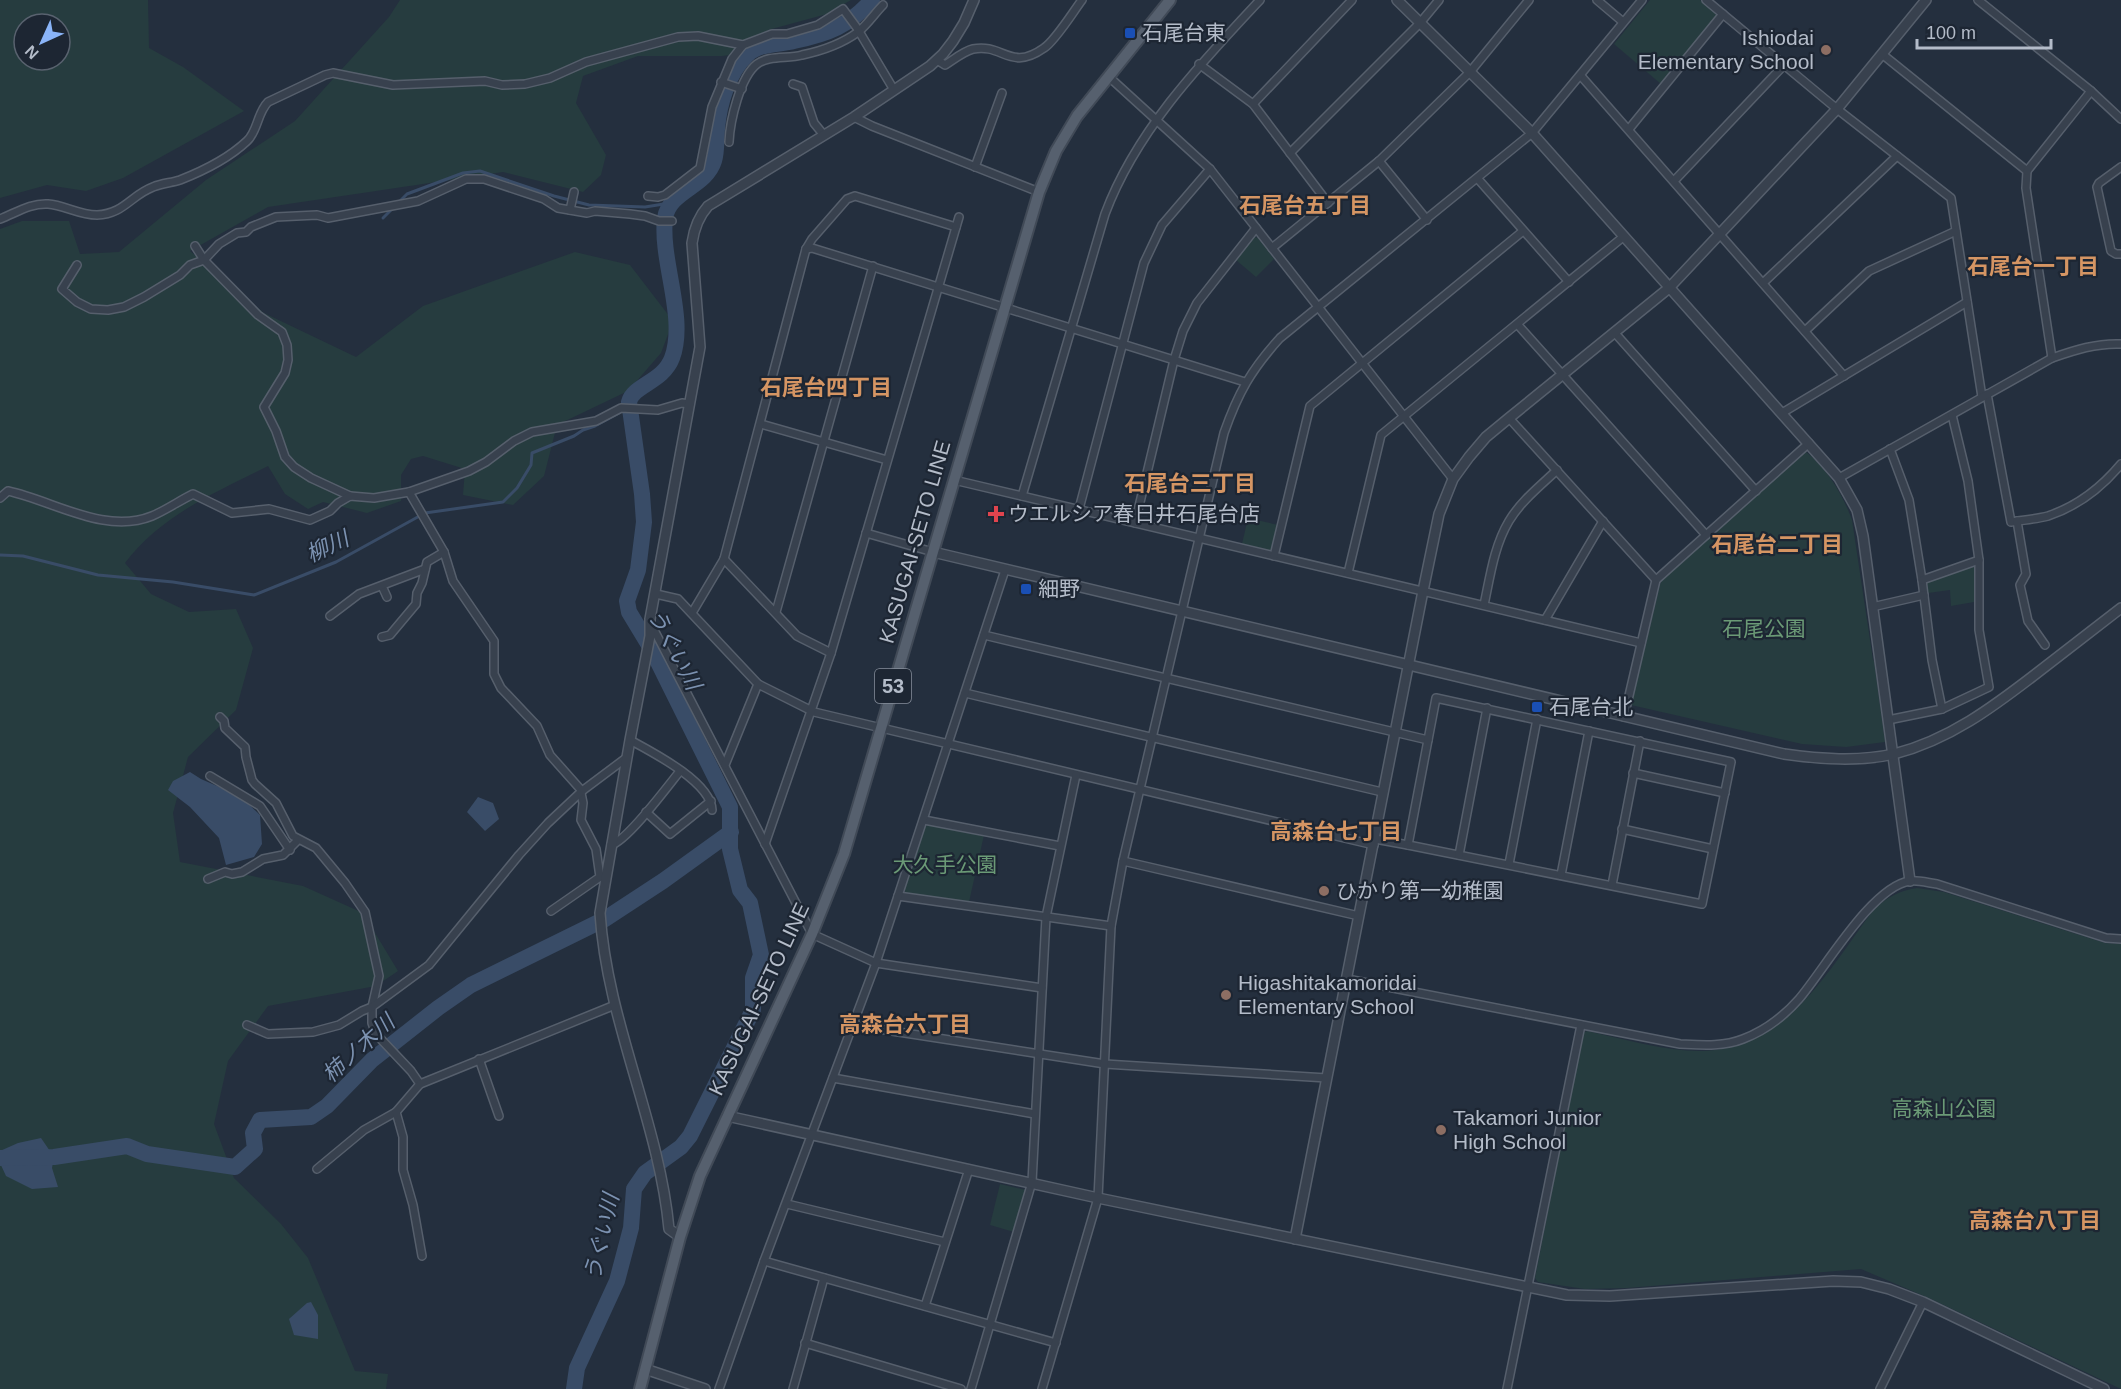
<svg xmlns="http://www.w3.org/2000/svg" width="2121" height="1389" viewBox="0 0 2121 1389" font-family="Arial,'Noto Sans JP',sans-serif">
<style>
.green{fill:#263c3f;fill-rule:evenodd}
.water{fill:#394c67}
.lines{fill:none;stroke-linecap:round;stroke-linejoin:round}
.stream{stroke:#394c67;stroke-width:3}
.river{stroke:#394c67;stroke-width:16}
.minor-casing{stroke:#565f6c;stroke-width:10}
.tertiary-casing{stroke:#565f6c;stroke-width:12}
.primary-casing{stroke:#414a57;stroke-width:14}
.minor{stroke:#38414e;stroke-width:7}
.tertiary{stroke:#38414e;stroke-width:9}
.primary{stroke:#56606e;stroke-width:10}
.transit-dot{fill:#1a4fb4;stroke:#1d2633;stroke-width:2}
.education-dot{fill:#8d6e63;stroke:#1d2633;stroke-width:2}
.health-dot{fill:#e0444e;stroke:#1d2633;stroke-width:2}
.labels{text-anchor:middle;stroke-width:4.5;stroke-linejoin:round;paint-order:stroke}
.shield{fill:#1d2633;stroke:#878f9c;stroke-width:1.5}
.shield-label{font-size:20px;font-weight:bold;fill:#b4bcc9}
.poi-label{font-size:21px;fill:#b4bcc9;stroke:#1d2633;text-anchor:start}
.street-label{font-size:21px;fill:#b4bcc9;stroke:#1d2633}
.park-label{font-size:21px;fill:#6b9a76;stroke:#1d2633}
.neighbourhood-label{font-size:22px;font-weight:bold;fill:#d59563;stroke:#1d2633}
.water-label{font-size:22px;font-style:italic;fill:#7c92b1;stroke:#1d2633}
</style>
<rect width="100%" height="100%" fill="#242f3e"/>
<g class="green">
<path d="M0 0H148L149 48 183 67 244 111 123 178 86 191 47 185 0 198ZM24 24H60V60H24Z"/>
<path d="M400 0H851L827 14 768 30 739 54 722 56H638L583 76 576 103 606 155 601 175 583 192 503 172 396 188 268 207 190 251 264 313 356 357 423 306 575 252 630 265 673 321 661 353 628 391 557 425 544 476 513 505 463 495 465 469 423 456 411 459 401 475V501L367 513 323 502 308 509 285 494 268 466C216 492 160 516 125 563L151 594 189 612 236 609 253 648 236 710 188 757 173 813 180 862 303 886 363 913 398 971 376 986 268 1006 228 1061 214 1124 234 1178 281 1224 308 1258 355 1371 388 1374 386 1389H0V229L22 221H69L80 254 119 252 206 180 295 121 389 17Z"/>
<path d="M1650 0H1700L1716 13V17L1661 84 1614 44Z"/>
<path d="M1254 237 1258 238 1274 259 1256 277 1236 260Z"/>
<path d="M1806 452C1827 468 1843 495 1852 520L1873 660 1874 661 1885 742 1846 747 1802 744 1631 705 1661 581Z"/>
<path d="M1248 518 1278 525 1273 549 1269 551 1242 544Z"/>
<path d="M1974 565V602L1951 606 1950 590 1928 593 1926 581Z"/>
<path d="M928 825 984 835 969 902 906 893 904 890 925 827Z"/>
<path d="M1917 888 1944 892 2105 943 2121 944V1389L1931 1299 1861 1269 1627 1288 1585 1289 1538 1282 1535 1278 1583 1033 1587 1031C1624 1039 1663 1051 1701 1051 1786 1050 1827 972 1872 912 1885 898 1898 891 1917 888Z"/>
<path d="M1000 1184 1026 1190 1014 1232 990 1225Z"/>
</g>
<g class="water">
<path d="M190 772 201 779 240 796 260 815 262 844 254 857 226 865 219 838 190 807 168 790 173 781Z"/>
<path d="M478 797 493 803 499 819 485 831 467 812Z"/>
<path d="M41 1138 54 1157 52 1168 58 1187 32 1189 6 1176 0 1163V1151L18 1143Z"/>
<path d="M311 1302 318 1315V1339L294 1335 289 1319 307 1303Z"/>
</g>
<g class="lines">
<g class="stream">
<path d="M399 202 407 194 463 173 480 171 554 196 589 205 645 207 670 203"/>
<path d="M383 218 394 207"/>
<path d="M0 555 23 556 98 575 173 582 254 595 336 562 425 513 503 502 517 488 531 465 532 453 574 436 583 430 595 426 619 413"/>
</g>
<g class="river">
<path d="M0 1158 54 1157 127 1146 147 1154 235 1167 255 1149 253 1133 260 1120 311 1117 327 1106 372 1060 438 1008 471 985 605 919 663 881 731 832"/>
<path d="M574 1389 577 1368 617 1281 631 1228 634 1189 645 1173 681 1147 690 1136 753 1010V978L761 955 750 903 740 890 730 849V807L652 650 629 612 627 601 638 570 644 522 642 494 629 402C633 385 663 382 672 358 687 318 660 261 665 218 669 191 706 187 714 161 717 152 716 139 717 129 719 104 728 73 747 55 759 43 778 45 794 41 828 34 849 26 872 0"/>
</g>
<g class="minor-casing">
<g id="minor">
<path d="M1597 0 1623 22"/>
<path d="M1706 0 1837 109 1951 198 1982 397"/>
<path d="M1978 0 2091 91 2121 119"/>
<path d="M1882 54 2027 171 2026 188 2052 358"/>
<path d="M937 60 945 65C953 60 964 51 973 49 1003 43 1010 72 1044 48 1055 41 1073 12 1082 0"/>
<path d="M1199 64 1253 104 1328 203"/>
<path d="M1108 76 1210 169 1453 479"/>
<path d="M1581 76 1844 376"/>
<path d="M721 82 742 89"/>
<path d="M793 84 802 87 814 123 823 134"/>
<path d="M1253 104 1352 0"/>
<path d="M854 117 872 126 1039 192"/>
<path d="M1629 129 1723 14"/>
<path d="M729 142C730 121 740 77 757 64 769 55 788 59 802 55 821 51 843 43 858 32 867 25 875 13 883 5"/>
<path d="M1290 153 1420 23 1439 0"/>
<path d="M1379 161 1427 220"/>
<path d="M975 167 1002 93"/>
<path d="M2121 167 2099 183 2097 187 2111 251 2116 254H2121"/>
<path d="M2027 171 2091 91"/>
<path d="M1478 179 1569 282"/>
<path d="M1674 181 1784 65"/>
<path d="M648 196 658 197 665 195 700 168 712 107 732 59 743 45"/>
<path d="M570 210 574 192"/>
<path d="M0 219C16 213 30 203 48 204 64 205 79 215 97 215 124 214 131 195 153 187 162 183 171 183 180 180 203 171 229 158 247 141 258 131 257 113 268 102L325 75 333 73 393 85 485 81 502 85 525 84 550 78 586 62 678 37 698 36 743 45 772 34H787L818 25 843 9 857 28 894 90"/>
<path d="M195 246 204 260 258 315 282 332 287 345 288 360 285 373 264 407 276 431 285 457 294 467 311 478 350 496"/>
<path d="M1272 248 1379 161 1470 72 1529 0"/>
<path d="M806 249 812 248 1245 382"/>
<path d="M77 265 62 289 77 302 91 309 108 310 124 307 144 297 180 275 190 265 204 260 219 244 237 233 246 232 251 227 276 217 317 215 328 218 418 201 466 179H484L544 199 558 208 587 213 595 211 630 214 645 216 659 221H672"/>
<path d="M1763 283 1897 156"/>
<path d="M1518 325 1706 535"/>
<path d="M1805 331 1869 271 1956 231"/>
<path d="M1614 332 1756 491"/>
<path d="M1987 394 2011 522C2023 520 2037 519 2048 516 2078 506 2101 488 2121 464"/>
<path d="M1782 413 1967 302"/>
<path d="M1509 418 1656 580"/>
<path d="M761 424 887 460"/>
<path d="M1890 449 1909 500 1922 580 1932 660 1942 709"/>
<path d="M1839 478 2052 358C2075 350 2096 343 2121 344"/>
<path d="M954 480 1641 643"/>
<path d="M409 492 444 552 453 581 494 641V674L501 688 537 726 550 755 582 791"/>
<path d="M1022 496 1105 214C1136 131 1200 64 1260 0"/>
<path d="M0 498 8 491C54 501 105 535 152 516 166 510 179 501 193 494L232 513 269 509 310 520 330 511 338 503 350 496 374 498 409 492 469 471 486 462 514 441 532 432 596 421 621 408 658 410 682 403 690 404"/>
<path d="M1079 509 1144 263 1162 225 1210 169"/>
<path d="M2017 521 2026 574 2020 585 2028 621 2045 645"/>
<path d="M1135 523 1174 360 1183 331 1197 303 1256 228"/>
<path d="M866 533 933 552"/>
<path d="M1274 556 1310 406 1523 231"/>
<path d="M724 559 797 636 831 653"/>
<path d="M1348 573 1381 435 1623 237"/>
<path d="M1922 580 1979 560"/>
<path d="M382 586 387 597"/>
<path d="M656 594 678 599 758 684 814 712 1374 845"/>
<path d="M1484 605C1490 577 1494 546 1509 521 1521 501 1540 486 1557 470"/>
<path d="M1872 607 1924 595"/>
<path d="M776 612 873 266"/>
<path d="M692 613 724 559 806 249 812 239 847 199 855 196 956 227"/>
<path d="M330 616 359 594 425 569"/>
<path d="M1545 620 1603 521"/>
<path d="M652 626 812 934 876 963 1042 988"/>
<path d="M984 635 1428 740"/>
<path d="M382 637 390 635 416 604 417 593 422 583 427 562 444 552"/>
<path d="M965 693 1382 792"/>
<path d="M1436 698 1731 762 1702 904 1408 845Z"/>
<path d="M220 717 224 721 225 728 245 747 246 757 252 780 255 784 276 803 293 836 316 848 345 883 365 912 379 976 372 1007V1023L376 1034 411 1071 420 1084"/>
<path d="M1624 717 1656 580 1809 443"/>
<path d="M1888 720 1942 709 1989 687 1979 630V560L1968 481 1952 415"/>
<path d="M630 740C652 752 711 782 712 810"/>
<path d="M725 765 758 684"/>
<path d="M1633 773 1725 793"/>
<path d="M210 776 260 806 290 850"/>
<path d="M646 812 670 834 711 801"/>
<path d="M924 820 1060 846"/>
<path d="M1622 829 1713 849"/>
<path d="M1375 839 1408 845"/>
<path d="M765 844 831 653 959 217"/>
<path d="M611 845C627 841 668 786 680 771"/>
<path d="M1459 855 1487 708"/>
<path d="M1123 861 1359 916"/>
<path d="M1509 864 1537 719"/>
<path d="M1561 875 1589 731"/>
<path d="M208 879 225 872 232 874 242 872 263 859 283 855 298 840"/>
<path d="M1612 885 1640 741"/>
<path d="M898 896 1111 926"/>
<path d="M551 911 600 877 596 849 581 820 583 803 581 793"/>
<path d="M1347 979 1680 1044C1701 1045 1723 1047 1743 1039 1764 1031 1784 1016 1799 999 1824 970 1872 886 1910 881 1918 880 1929 883 1937 884L2106 938 2121 939"/>
<path d="M247 1025 268 1034 313 1032 339 1025 362 1011 372 1007 429 965 519 855 548 823 582 791 626 758"/>
<path d="M853 1025 1105 1064 1327 1078"/>
<path d="M479 1059 499 1116"/>
<path d="M833 1078 1035 1114"/>
<path d="M317 1169 364 1130 396 1112"/>
<path d="M787 1204 945 1242"/>
<path d="M422 1256 413 1205 403 1170V1137L396 1112 420 1084 615 1005"/>
<path d="M764 1261 1056 1343"/>
<path d="M925 1306 969 1169"/>
<path d="M805 1343 961 1389"/>
<path d="M719 1389 764 1261 876 963 1005 570"/>
<path d="M793 1389 824 1278"/>
<path d="M971 1389 1032 1182 1046 917 1076 775"/>
<path d="M1042 1389 1098 1198 1111 926 1123 861 1224 433C1238 393 1251 370 1280 338L1532 133 1642 0"/>
<path d="M1507 1389 1581 1025"/>
<path d="M1880 1389 1923 1302"/>
</g>
</g>
<g class="tertiary-casing">
<g id="tertiary">
<path d="M1397 0 1532 133 1839 478 1857 510 1863 536 1910 881"/>
<path d="M933 552 1784 754C1820 759 1858 762 1894 754 1949 740 1993 707 2037 673 2065 651 2093 630 2121 608"/>
<path d="M727 1116 1098 1198 1567 1295 1610 1296 1833 1281 1861 1282 1889 1289 1923 1302 2104 1389"/>
<path d="M680 1237 669 1229C659 1122 607 1022 600 913L630 740 650 636V619L700 347 692 243C694 229 699 216 708 206L854 117 930 66 943 54 953 41 964 23 974 0"/>
<path d="M1295 1239 1423 591 1439 514 1453 479 1469 457 1486 437 1509 418 1669 288 1837 109 1926 0"/>
<path d="M645 1369 705 1389"/>
</g>
</g>
<g class="primary-casing">
<path id="primary" d="M640 1389 680 1237 700 1176 812 934 844 854 1039 192 1056 151 1077 116 1170 0"/>
</g>
<use href="#minor" class="minor"/>
<use href="#tertiary" class="tertiary"/>
<use href="#primary" class="primary"/>
</g>
<g class="transit-dot">
<rect x="1124" y="27" width="12" height="12" rx="3"/>
<rect x="1020" y="583" width="12" height="12" rx="3"/>
<rect x="1531" y="701" width="12" height="12" rx="3"/>
</g>
<g class="education-dot">
<circle cx="1826" cy="50" r="6"/>
<circle cx="1324" cy="891" r="6"/>
<circle cx="1226" cy="995" r="6"/>
<circle cx="1441" cy="1130" r="6"/>
</g>
<path class="health-dot" d="M993 505h6v6h6v6h-6v6h-6v-6h-6v-6h6z"/>
<g class="labels">
<rect class="shield" x="875" y="669" width="36" height="34" rx="4.5"/>
<g class="shield-label">
<text x="893" y="693">53</text>
</g>
<g class="poi-label">
<text x="1142" y="40">石尾台東</text>
<text x="1814" y="45" text-anchor="end">Ishiodai<tspan x="1814" dy="24">Elementary School</tspan></text>
<text x="1008" y="521">ウエルシア春日井石尾台店</text>
<text x="1038" y="596">細野</text>
<text x="1549" y="714">石尾台北</text>
<text x="1336" y="898">ひかり第一幼稚園</text>
<text x="1238" y="990">Higashitakamoridai<tspan x="1238" dy="24">Elementary School</tspan></text>
<text x="1453" y="1125">Takamori Junior<tspan x="1453" dy="24">High School</tspan></text>
</g>
<g class="street-label">
<text transform="translate(915 542) rotate(-74)" y="7">KASUGAI-SETO LINE</text>
<text transform="translate(759 999) rotate(-65)" y="7">KASUGAI-SETO LINE</text>
</g>
<g class="park-label">
<text x="1764" y="636">石尾公園</text>
<text x="945" y="872">大久手公園</text>
<text x="1944" y="1116">高森山公園</text>
</g>
<g class="neighbourhood-label">
<text x="1305" y="213">石尾台五丁目</text>
<text x="2033" y="274">石尾台一丁目</text>
<text x="826" y="395">石尾台四丁目</text>
<text x="1190" y="491">石尾台三丁目</text>
<text x="1777" y="552">石尾台二丁目</text>
<text x="1336" y="839">高森台七丁目</text>
<text x="905" y="1032">高森台六丁目</text>
<text x="2035" y="1228">高森台八丁目</text>
</g>
<g class="water-label">
<text transform="translate(327 546) rotate(-25)" y="8">柳川</text>
<text transform="translate(675 649) rotate(62)" y="8">うぐい川</text>
<text transform="translate(358 1048) rotate(-42)" y="8">柿ノ木川</text>
<text transform="translate(601 1237) rotate(-77)" y="8">うぐい川</text>
</g>
</g>
<g transform="translate(42 42) rotate(225)"><circle r="28" fill="#1d2633" stroke="#59626f" stroke-width="1.5"/>
<path d="M0-4.5L10 22L0 15L-10 22Z" fill="#8ab4f8"/>
<text y="-9" font-size="16" font-weight="bold" text-anchor="middle" fill="#b4bcc9">N</text>
</g>
<path d="M1917 39v9h134v-9" fill="none" stroke="#b4bcc9" stroke-width="3"/>
<text x="1926" y="39" font-size="18" fill="#b4bcc9" stroke="#1d2633" stroke-width="4.5" paint-order="stroke">100 m</text>
</svg>
